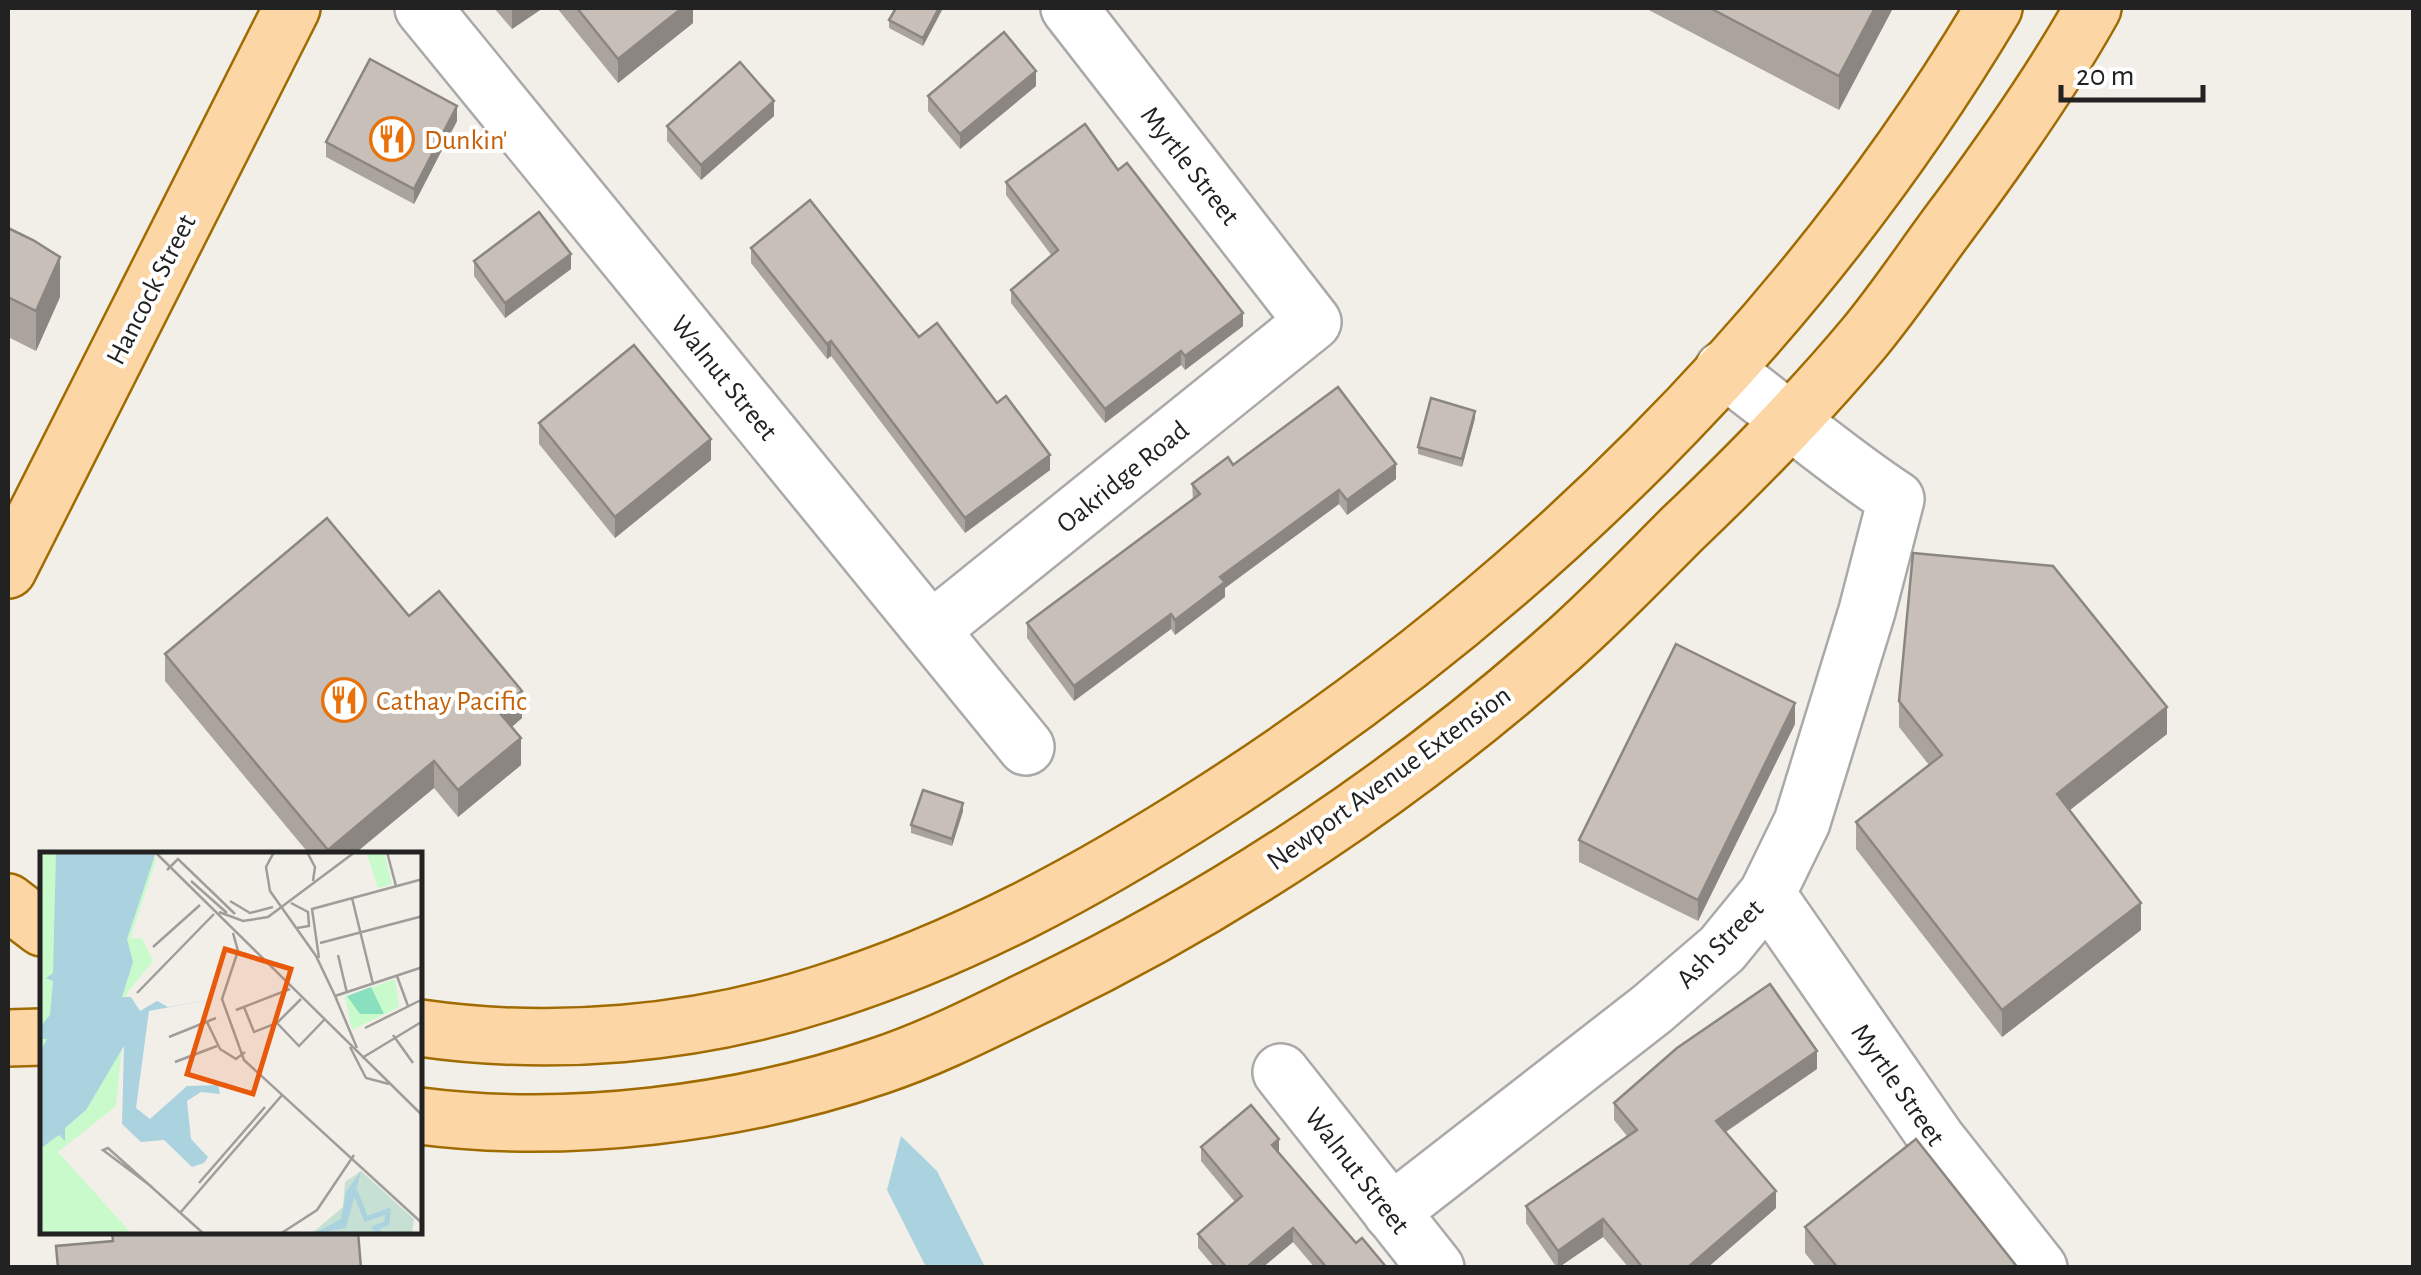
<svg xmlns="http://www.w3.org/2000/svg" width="2421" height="1275" viewBox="0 0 2421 1275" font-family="'Alegreya Sans',sans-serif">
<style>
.water{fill:#aad3df}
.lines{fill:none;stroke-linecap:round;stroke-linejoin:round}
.minor-casing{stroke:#a9a9a9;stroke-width:60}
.major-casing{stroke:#a06b00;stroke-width:60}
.minor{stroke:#fff;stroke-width:55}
.major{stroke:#fcd6a4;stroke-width:55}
.wall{fill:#aba49e}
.shaded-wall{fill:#8b8681}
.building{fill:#c7bfb8;stroke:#8b8681;stroke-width:2.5}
.labels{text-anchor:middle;stroke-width:8;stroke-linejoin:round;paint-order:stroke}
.food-label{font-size:28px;fill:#c56008;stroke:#fff;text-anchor:start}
.street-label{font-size:28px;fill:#222;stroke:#fff}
.inset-river{fill:none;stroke:#aad3df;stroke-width:5}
.inset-road{fill:none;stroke:#9f9d99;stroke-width:2.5}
.view{fill:#e8590c;fill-opacity:0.15;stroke:#e8590c;stroke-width:5}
.inset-edge{fill:none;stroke:#222;stroke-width:5}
</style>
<rect width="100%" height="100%" fill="#f2efe9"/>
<path class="water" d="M901 1136 937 1171 985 1267H926L887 1190Z"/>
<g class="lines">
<g class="minor-casing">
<g id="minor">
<path d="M423 8 1026 747"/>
<path d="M931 630 1313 322 1069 8"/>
<path d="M1767 894 1937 1139 2039 1268"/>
<path d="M1281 1072 1436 1268"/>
<path d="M1391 1212 1652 1009 1722 949 1767 894 1802 822 1867 611 1896 499C1836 460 1782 412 1723 369"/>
</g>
</g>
<g class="major-casing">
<g id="major">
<path d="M8 570 292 8"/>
<path d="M8 902 42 928"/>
<path d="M420 1028C552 1047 693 1035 821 994 960 951 1088 881 1210 803 1525 601 1802 330 1994 8"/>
<path d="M8 1038 42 1037"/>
<path d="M420 1116C568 1135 738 1114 879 1066 936 1047 989 1019 1043 993 1229 903 1407 784 1561 647 1603 610 1642 569 1682 529 1746 468 1808 405 1864 338 1898 297 1927 252 1959 210 2007 145 2054 78 2093 8"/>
</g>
</g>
<use href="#minor" class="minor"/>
<use href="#major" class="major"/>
</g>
<g class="wall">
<path d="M494 8H543L512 29Z"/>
<path d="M557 8H693V23L618 83Z"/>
<path d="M943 8 923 46 889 28V20Z"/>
<path d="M1645 8H1893L1839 110Z"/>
<path d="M1036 86 960 149 928 111V96Z"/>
<path d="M774 116 701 180 667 141V126Z"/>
<path d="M457 121 414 204 326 157V142Z"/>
<path d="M1118 170 1243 326 1185 370 1181 365 1105 423 1011 303V290L1052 256 1006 195V182Z"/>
<path d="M8 228 60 297 36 351 8 337Z"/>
<path d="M751 248 919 337 997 403 1050 470 965 533 831 356 827 359 751 263Z"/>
<path d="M474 261 571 269 505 318 474 276Z"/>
<path d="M1475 418 1462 467 1418 454V447Z"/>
<path d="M539 423 711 460 615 538 539 444Z"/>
<path d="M1396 479 1347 515 1339 504 1225 588V597L1175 635 1171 629 1074 701 1027 638V623L1193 500 1192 484Z"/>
<path d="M409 616 522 718 512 727 521 765 458 817 434 788 353 855H310L165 681V654Z"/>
<path d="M1899 701 2167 734 2070 810 2141 930 2002 1037 1856 849V822L1929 765 1899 727Z"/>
<path d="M1795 724 1698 921 1579 862V840Z"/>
<path d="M963 811 952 846 911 833V825Z"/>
<path d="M1817 1069 1726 1132 1776 1208 1707 1268H1629L1603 1237 1557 1268 1526 1223V1206L1627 1136 1614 1120V1103Z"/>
<path d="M1201 1147 1279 1153 1356 1243 1387 1268H1315L1293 1242 1262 1268H1215L1198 1248V1234L1235 1202 1201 1161Z"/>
<path d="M1805 1227 2018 1268H1817L1805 1253Z"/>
</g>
<g class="shaded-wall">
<path d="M512 8H543L512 29Z"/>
<path d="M682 8H693V23L618 83V59Z"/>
<path d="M939 8H943L923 46V38Z"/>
<path d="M1875 8H1893L1839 110V76Z"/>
<path d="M1036 71V86L960 149V134Z"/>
<path d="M774 101V116L701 180V165Z"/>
<path d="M457 106V121L414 204V189Z"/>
<path d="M571 254V269L505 318V303Z"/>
<path d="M60 257V297L36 351V311Z"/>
<path d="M1243 313V326L1185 370V356Z"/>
<path d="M831 341V356L827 359V344Z"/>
<path d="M1181 351V365L1105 423V409Z"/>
<path d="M1475 411V418L1462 467V459Z"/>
<path d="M711 439V460L615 538V517Z"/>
<path d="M1050 455V470L965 533V518Z"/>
<path d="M1396 464V479L1347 515V500Z"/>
<path d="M1339 490V504L1225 588V597L1175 635V620L1220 577Z"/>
<path d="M1171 614V629L1074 701V686Z"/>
<path d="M522 691V718L498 738V711Z"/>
<path d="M1795 703V724L1698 921V900Z"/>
<path d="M2167 707V734L2057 820V794Z"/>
<path d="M521 738V765L458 817V790Z"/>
<path d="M434 761V788L353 855H328V850Z"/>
<path d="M963 803V811L952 846V839Z"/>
<path d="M2141 903V930L2002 1037V1010Z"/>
<path d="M1817 1051V1069L1716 1138V1121Z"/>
<path d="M1279 1139V1153L1272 1159V1145Z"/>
<path d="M1776 1191V1208L1707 1268H1687Z"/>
<path d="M1603 1219V1237L1558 1268V1251Z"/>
<path d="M1293 1228V1242L1262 1268H1246Z"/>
</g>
<g class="building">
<path d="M577 8H682L618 59Z"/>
<path d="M896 8H939L923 38 889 20Z"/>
<path d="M1710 8H1875L1839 76Z"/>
<path d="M1004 32 1036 71 960 134 928 96Z"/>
<path d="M370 59 457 106 414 189 326 142Z"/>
<path d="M740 62 774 101 701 165 667 126Z"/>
<path d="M1085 124 1118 170 1127 163 1243 313 1185 356 1181 351 1105 409 1011 290 1058 250 1006 182Z"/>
<path d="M810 200 919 337 937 323 997 403 1006 396 1050 455 965 518 831 341 827 344 751 248Z"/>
<path d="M539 212 571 254 505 303 474 261Z"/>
<path d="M8 228 33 240 60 257 36 311 8 297Z"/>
<path d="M634 345 711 439 615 517 539 423Z"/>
<path d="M1338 387 1396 464 1347 500 1339 490 1220 577 1225 582 1175 620 1171 614 1074 686 1027 623 1200 494 1192 484 1228 457 1233 465Z"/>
<path d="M1431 398 1475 411 1462 459 1418 447Z"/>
<path d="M327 518 409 616 439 591 522 691 498 711 521 738 458 790 434 761 328 850 165 654Z"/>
<path d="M1913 553 2053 566 2167 707 2057 794 2141 903 2002 1010 1856 822 1942 755 1899 701Z"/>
<path d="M1676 644 1795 703 1698 900 1579 840Z"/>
<path d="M923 790 963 803 952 839 911 825Z"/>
<path d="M1770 984 1817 1051 1716 1121 1776 1191 1687 1268H1643L1603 1219 1558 1251 1526 1206 1637 1130 1614 1103 1677 1048Z"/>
<path d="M1251 1105 1279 1139 1272 1145 1356 1243 1362 1238 1387 1268H1327L1293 1228 1246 1268H1227L1198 1234 1242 1196 1201 1147Z"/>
<path d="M1916 1139 2018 1268H1838L1805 1227Z"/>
<path d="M112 1232H358L361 1268H58L56 1246 113 1241Z"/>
</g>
<defs>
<g id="restaurant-ring" transform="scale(2.25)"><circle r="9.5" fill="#fff" stroke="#e8710a" stroke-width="1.5"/><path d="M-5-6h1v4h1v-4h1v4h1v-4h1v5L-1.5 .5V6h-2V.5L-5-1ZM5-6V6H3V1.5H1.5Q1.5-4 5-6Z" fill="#e8710a"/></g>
</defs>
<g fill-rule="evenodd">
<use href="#restaurant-ring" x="392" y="139"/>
<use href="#restaurant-ring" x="344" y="700"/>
</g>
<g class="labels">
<g class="food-label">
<text x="424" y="149">Dunkin'</text>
<text x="376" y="710">Cathay Pacific</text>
</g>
<g class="street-label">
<text transform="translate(1191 165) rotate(52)" y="10">Myrtle Street</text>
<text transform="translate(150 289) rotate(-63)" y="10">Hancock Street</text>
<text transform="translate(725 377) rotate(51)" y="10">Walnut Street</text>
<text transform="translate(1122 476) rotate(-39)" y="10">Oakridge Road</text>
<text transform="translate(1388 777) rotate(-36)" y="10">Newport Avenue Extension</text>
<text transform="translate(1719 943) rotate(-46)" y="10">Ash Street</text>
<text transform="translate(1899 1084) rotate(55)" y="10">Myrtle Street</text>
<text transform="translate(1358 1170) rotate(52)" y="10">Walnut Street</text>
</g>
</g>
<g transform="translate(40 852)">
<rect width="382" height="382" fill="#f2efe9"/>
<path d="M321 319 374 367 372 382H271L303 355 305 330Z" fill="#c6e0d4"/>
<path d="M0 0H108L116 8 90 87 102 86 113 109 87 141 76 254 18 300 92 382H0ZM344 0 352 32 338 36 327 2ZM355 127 359 155 312 178 305 145Z" fill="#c8facc"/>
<path d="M331 135 344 162H320L307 144Z" fill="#88e0be"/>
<path d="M16 0H116L87 87 93 110 82 145H91L100 159 117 149 128 155 178 146 109 159 96 256 110 267 147 234 178 233 180 242 161 240 147 249 151 287 168 305 164 311 152 315 124 288 101 290 82 272 84 194 46 258 25 276V289L19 283 0 297V200L7 187H0V175L10 163 13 129 6 126 13 121ZM321 319 306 376 273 382 301 367 306 340Z" fill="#aad3df"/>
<path class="inset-river" d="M315 339 326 367 348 359 347 371 335 376 340 382"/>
<path class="inset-road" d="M115 0 383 264M234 0 226 15 230 39 276 104 297 148M267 0 275 15 273 29M347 0 356 34M127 18 138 7 195 62M151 29 187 61M312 46 333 132M190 49 210 61 233 55M251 51 268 60 269 74 257 76M179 60 203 69 228 65 315 0M193 81 198 99 182 147 204 208 383 372M280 91 383 64M113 95 160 53M298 103 307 141M279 106 272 57 383 27M357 124 368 154M97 141 174 62M295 144 383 115M295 144 317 196M204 155 214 180 237 171 261 147M196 158 250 137M167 170 180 197 196 207 205 200M237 171 259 194 284 168M325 176 383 147M353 183 373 211M129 185 176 166M310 195 326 226 349 232M322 206 383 169M135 210 177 194M159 331 225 255M112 335 63 298 68 296 164 382M140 361 243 242M240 382 277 358 314 303"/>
<path class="view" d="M185 97 251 117 213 242 147 222Z"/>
<rect width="382" height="382" class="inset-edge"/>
</g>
<rect width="2421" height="1275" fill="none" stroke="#222222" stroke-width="20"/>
<path d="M2061 85v15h142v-15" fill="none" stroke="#222222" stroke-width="5"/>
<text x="2076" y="85" font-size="30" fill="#222222" stroke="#ffffff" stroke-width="8" paint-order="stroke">20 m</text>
</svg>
